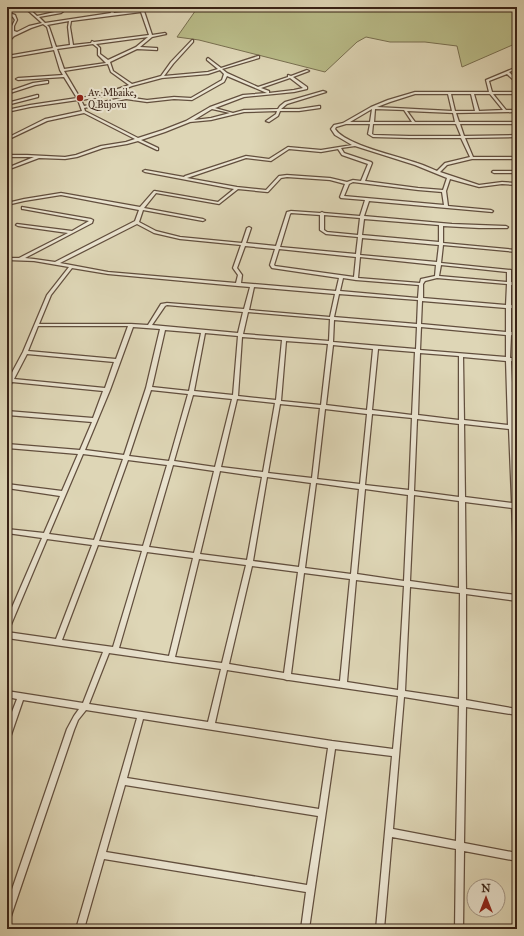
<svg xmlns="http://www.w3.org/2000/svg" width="524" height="936" viewBox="0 0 524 936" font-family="'IM FELL Great Primer',serif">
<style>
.green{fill:#b9bc89;stroke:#786f50}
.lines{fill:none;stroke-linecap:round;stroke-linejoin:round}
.street-casing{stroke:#624f3e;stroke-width:2.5}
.street{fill:#eae4d0;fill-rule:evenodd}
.poi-dot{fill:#8f2418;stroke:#eae4d0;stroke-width:1.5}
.labels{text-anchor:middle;stroke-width:4;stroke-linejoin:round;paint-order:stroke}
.far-poi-label{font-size:10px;fill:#382216;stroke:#eae4d0;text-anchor:start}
</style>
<rect width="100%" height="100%" fill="#ded6b6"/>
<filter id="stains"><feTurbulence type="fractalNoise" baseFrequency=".005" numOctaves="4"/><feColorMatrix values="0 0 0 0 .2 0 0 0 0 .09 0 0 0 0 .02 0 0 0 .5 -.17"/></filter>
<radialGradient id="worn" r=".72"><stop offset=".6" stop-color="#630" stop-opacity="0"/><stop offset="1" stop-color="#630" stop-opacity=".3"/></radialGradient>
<path class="green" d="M198 7H517V43L462 67 457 46 425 42H390L366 37 357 42 325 72 199 40 177 37Z"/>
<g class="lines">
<g class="street-casing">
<g id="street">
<path d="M24 7H27L37 16 59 11 66 7H69L61 13 39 17 45 23 111 13 109 8 92 10 93 8 111 7 114 13 141 10 140 7H142L143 10 168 7H176L144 11 152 35 165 33 166 34 152 37 140 47 156 48H157V50L137 49 110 62 113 71 132 84 161 76 171 62 192 40H193V42L173 64 164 76 208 72 218 69 207 60V59L208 58 221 68 258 56H259V58L222 69 227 73 258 87 288 77V75L291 76 307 70 309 71 293 77 307 87V89L294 92 244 97 215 108 233 113 244 110 278 109 280 106 285 102 323 91 326 92 287 104 281 109H299L319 106H320V108L299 111H280L278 116 269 122 266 121 276 114 277 111 244 112 211 120 190 122 165 132 141 140 158 148V150H157L138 141 127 144 103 148 77 157 65 159 39 158 7 170V168L34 157H7V155H27L65 157 76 155 101 146 126 142 135 139 84 113 47 121 7 140V138L45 119 82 111 78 100 30 107 7 112V110L30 105 77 98 64 77 18 80 16 79 18 78 63 75 60 70 54 50 7 58V56L53 48 47 27 43 24 31 28 14 36 7 43V40L12 35V26L15 20 13 17 7 14V12L15 15 17 20 14 26V31L17 32 29 26 42 23ZM141 12 149 35 94 42 92 41 91 43 73 45 70 27 71 21ZM69 21 68 27 70 45 56 47 49 27 47 25ZM148 37 136 47 108 60 100 54V48L96 44ZM93 44 98 48V55L106 63 64 69 57 49ZM108 64 111 72 129 85C113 91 97 96 80 98L67 76 64 71ZM220 70 224 74 222 80 191 98 174 97 147 100 126 97 84 106 81 100 94 98 114 93 132 86 162 78 208 74ZM227 76 267 93 243 95 210 107 186 121 163 130 138 138 85 111 84 108 126 99 147 102 174 99 192 100 224 82ZM290 78 303 88 294 90 269 93V91L261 88ZM212 109 230 113 211 118 194 120Z"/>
<path d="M517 67V69L509 72 517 80V83L507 74 489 81 492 92H517V94H493L506 110H517V112L456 113 459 122H517V124H460L464 136 517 135V137L465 138 473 157H517V159H472L447 165 440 172 479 185 502 182 517 183V185L502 184 479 187 450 179 446 191 448 206 491 210 493 211 492 212 369 201 364 216 452 224 506 226 508 227 507 228H479L443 226V243L517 250V252L443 245 441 263 511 270V282L517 283V285H511V305L517 306V308H511V332H517V336L511 335 510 358H517V362L511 361 514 426H517V430H514L517 495V560L515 559 514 557 512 508 465 502 466 589 517 595V601L466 594V700L517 709V715L466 707 464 843 517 853V861L464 851 463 929H455L456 849 392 837 384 929H376L392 756 335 749 309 929H301L306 892 104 859 84 929H76L137 718 86 710 78 720 74 730 11 916 10 919 7 920V904L67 729 74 716 79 709 23 700 11 735 10 737 7 738V725L17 699 7 697V691L83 703 103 652 7 638V632L56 639 92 545 47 539 10 627 9 629 7 630V619L42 538 7 533V529L44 533 60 496 7 488V484L62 491 78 454 7 448V444L80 450 92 422 7 415V411L93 418 103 391 12 382 9 388 7 389 8 380 23 352 47 295 69 267 34 261 7 260V258H19L68 233 18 226 16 225 17 224 72 231 89 221 23 209H22V207L91 219 93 220 92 223 25 258 34 259 55 262 135 221 139 210 61 195 24 201 7 205V203L24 199 61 193 140 207 154 191H155L218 202 234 189 145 172 143 171 145 170 184 177 185 176 246 156 269 159 288 147 321 150 352 145 335 135 331 129 334 125 343 123 371 107 388 100 415 92H489L486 80ZM415 94H448L452 111 377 107 390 102ZM451 94H471L475 111H455ZM474 94H490L503 110 479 111ZM372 109 370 122H350ZM375 109 404 110 412 122H374ZM407 111 453 113 455 122H415ZM346 124H370L368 134 373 137 409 138H461L470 157 445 163 437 171C430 168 424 165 417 163 398 156 345 145 335 129L336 127ZM373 124H456L461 136H409L374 135 372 134ZM355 146 415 165 447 178 443 190 418 188 365 181 372 163 371 162 344 153 341 148ZM289 149 321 152 338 149 342 155 368 164 361 181 353 180 347 182 330 178 287 175 279 176 266 190 237 187 187 178 246 158 271 161ZM287 177 330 180 345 184 340 197 341 198 365 200 360 216 324 213 322 212 320 213 291 211 287 212 276 246 246 243 251 228 249 227 247 228 242 243 180 237 156 231 139 222 143 210 203 221 205 220 203 219 144 208 156 193 219 204 238 189 267 192H268L281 178ZM353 182 418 190 442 192 444 205 344 196 349 184ZM291 213 320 215V230L326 234 358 237 356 254 280 247 290 214ZM324 215 360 218 358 235 327 232 324 230ZM364 219 439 225V242L362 235ZM137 224 154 233 180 239 241 245 233 268 238 275 236 283 108 272 60 263ZM362 238 439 245 437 262 360 255ZM245 246 275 249 270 265 272 268 339 278 336 291 241 283 242 275 237 268ZM279 249 356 257 354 277 275 266 274 265ZM360 257 436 265 435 276 421 279 420 283 358 278ZM441 265 507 272V282L439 276ZM72 268 108 274 238 286 250 287 244 309 167 303 161 304 148 325 131 324H39L51 295ZM343 278 356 280 419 285 418 298 340 291ZM437 278 507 284 506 305 423 298V284L425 281ZM254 287 335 294 330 317 249 310ZM339 294 418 300 417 324 334 317ZM422 301 506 308V332L421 324ZM167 305 243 312 238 333 152 325 165 306ZM248 312 330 319 329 341 243 334ZM334 320 417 327 416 349 333 342ZM38 326H128L116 359 28 351ZM133 327 160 329 146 388 124 455 85 450 110 390ZM421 327 506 335V357L420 350ZM165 330 201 333 189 391 152 387ZM205 333 238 336 233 395 194 391ZM242 337 282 340 276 400 238 396ZM286 341 328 344 321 405 281 401ZM333 345 373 349 367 410 326 405ZM378 349 415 352 412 415 372 410ZM420 353 459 356V420L418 415ZM27 354 114 362 105 388 14 379ZM463 357 506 361 508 425 464 420ZM151 390 188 394 169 461 129 456ZM193 395 232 399 215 467 174 461ZM237 399 275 403 263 472 221 467ZM280 404 320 408 312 478 268 473ZM325 409 367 414 360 484 317 479ZM372 414 412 418 409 490 365 485ZM417 419 459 424V497L414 491ZM464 424 509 429 512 503 465 497ZM83 454 123 459 94 540 49 534ZM128 460 167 465 143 546 99 541ZM173 465 214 471 194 553 149 547ZM220 471 262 477 247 560 200 554ZM267 477 311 483 299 567 253 561ZM316 483 359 489 351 574 305 568ZM365 489 408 495 404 581 357 574ZM414 495 459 501V588L410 581ZM98 545 142 551 113 647 62 640ZM147 552 193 558 169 656 119 648ZM199 559 246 565 222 663 175 657ZM252 566 298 572 284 673 229 664ZM304 573 350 579 340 681 291 674ZM356 580 404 586 398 690 347 682ZM410 587 460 593 459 699 405 691ZM109 653 221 669 208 722 89 704ZM227 670 284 679 287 680H289L398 696 393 749 332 741 215 723ZM404 697 459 706 456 841 393 829ZM143 719 328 748 319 809 127 778ZM125 785 318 816 307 885 106 852Z"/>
<path d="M47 81H48V83L35 85 7 94V92L33 83Z"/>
<path d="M37 95H38V97L7 105V103Z"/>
<path d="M493 171H517V173H494L492 172Z"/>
</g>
</g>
<use href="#street" class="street"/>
</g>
<circle class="poi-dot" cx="80" cy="98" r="4"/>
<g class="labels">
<g class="far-poi-label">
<text x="88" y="96">Av. Mbaike,<tspan x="88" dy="12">Q.Bujovu</tspan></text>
</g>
</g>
<rect width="524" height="936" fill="none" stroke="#ded6b6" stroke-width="24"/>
<rect x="8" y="8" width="508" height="920" fill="none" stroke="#382216" stroke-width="2"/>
<rect x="12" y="12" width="500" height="912" fill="none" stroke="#382216"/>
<g transform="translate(486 898)"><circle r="19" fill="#eae4d0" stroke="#a39686"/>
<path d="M0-3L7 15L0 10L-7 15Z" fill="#8f2418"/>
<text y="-6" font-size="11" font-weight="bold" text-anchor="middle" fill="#382216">N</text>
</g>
<rect width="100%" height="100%" filter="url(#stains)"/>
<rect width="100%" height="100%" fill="url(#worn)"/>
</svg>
